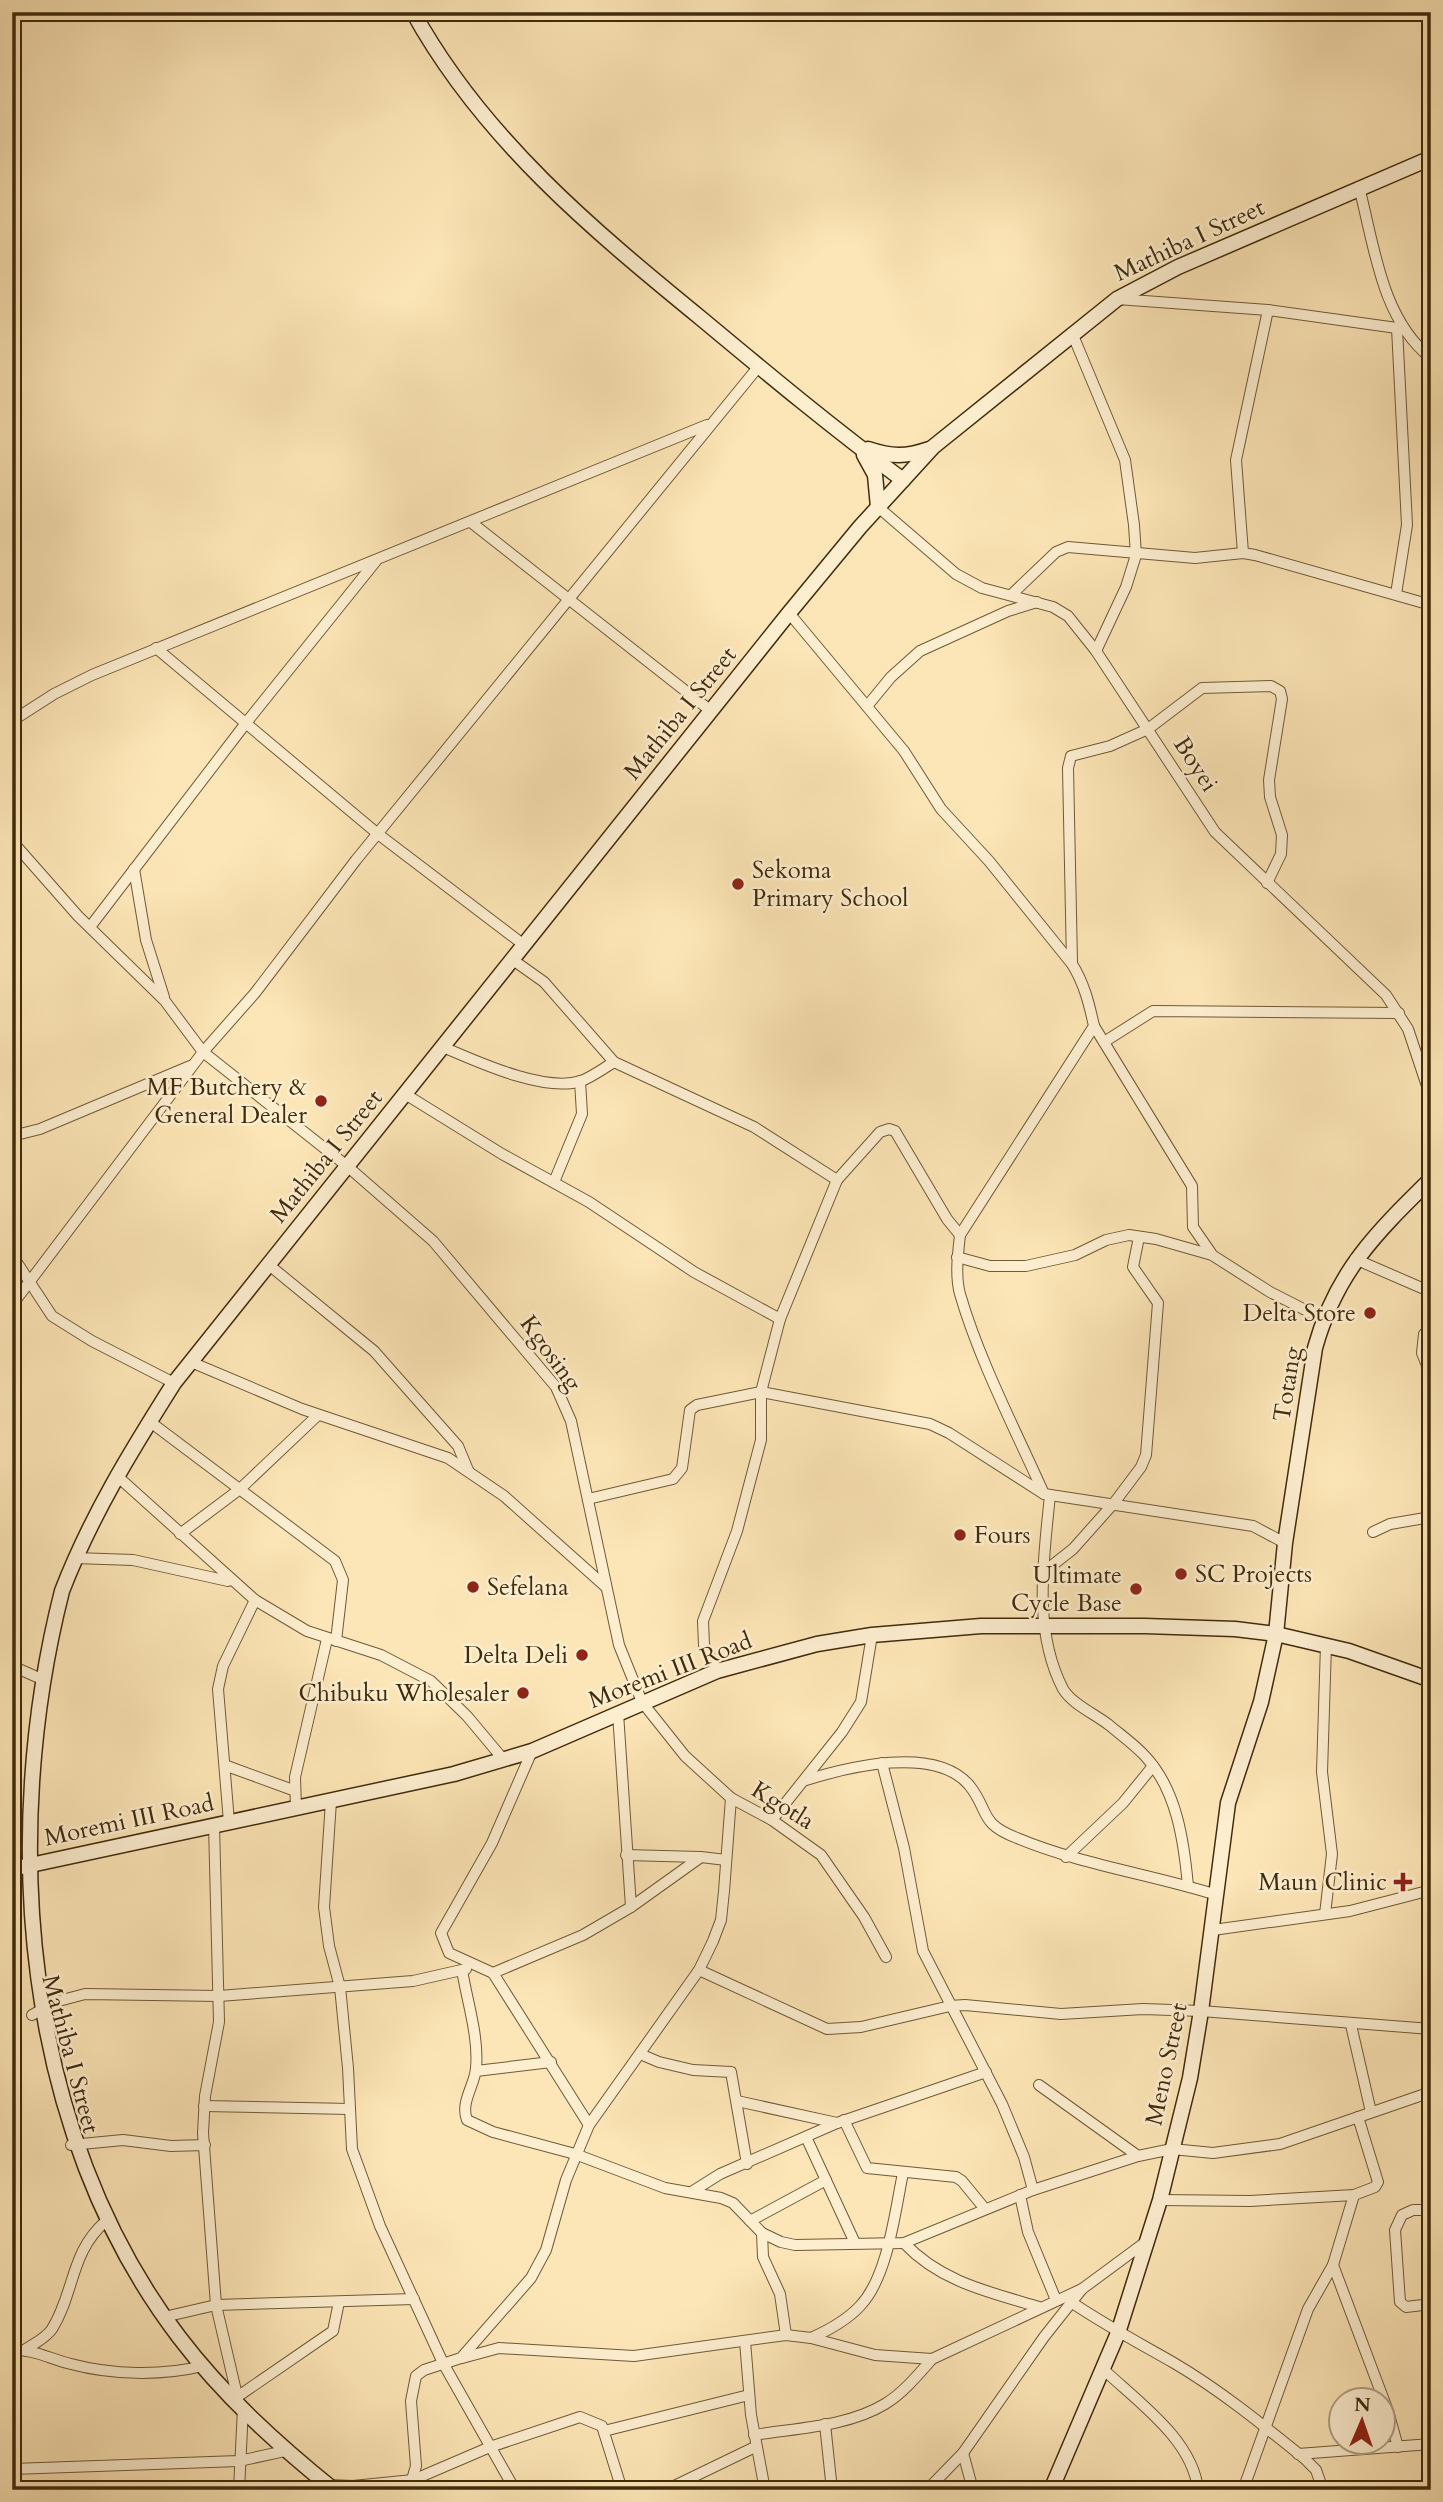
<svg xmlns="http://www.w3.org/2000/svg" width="1443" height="2502" viewBox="0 0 1443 2502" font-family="Cardo,serif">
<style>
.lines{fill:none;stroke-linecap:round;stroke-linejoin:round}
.street-casing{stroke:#6f5a36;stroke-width:12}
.secondary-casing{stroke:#402b0c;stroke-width:17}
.street{stroke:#fdeed0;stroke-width:10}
.secondary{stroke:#fdeed0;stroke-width:14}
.poi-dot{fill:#8f2418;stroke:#fdeed0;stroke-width:2.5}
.labels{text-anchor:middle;stroke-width:5;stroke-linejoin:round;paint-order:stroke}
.street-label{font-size:24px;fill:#402b0c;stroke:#fdeed0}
.poi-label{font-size:24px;fill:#402b0c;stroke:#fdeed0;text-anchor:end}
</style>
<rect width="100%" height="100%" fill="#fce5b6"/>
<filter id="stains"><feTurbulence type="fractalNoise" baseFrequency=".00286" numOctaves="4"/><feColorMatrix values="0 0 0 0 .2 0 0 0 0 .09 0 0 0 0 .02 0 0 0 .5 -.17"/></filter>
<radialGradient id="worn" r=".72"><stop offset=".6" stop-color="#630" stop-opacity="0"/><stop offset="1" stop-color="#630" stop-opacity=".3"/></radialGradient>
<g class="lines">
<g class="street-casing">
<g id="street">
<path d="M1359 187C1374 244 1381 319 1431 358"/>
<path d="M1117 299 1268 310"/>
<path d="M1072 333 1125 460 1134 525 1136 555 1126 587 1096 651"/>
<path d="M759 366 356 860 255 993 203 1052 347 1166 433 1241 556 1387 571 1421 619 1645 642 1702 685 1756 731 1798 772 1820 821 1855 864 1917 886 1957"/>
<path d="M878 507 956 574 982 588 1053 607 1068 616 1096 651 1215 832 1386 995 1408 1029 1431 1098"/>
<path d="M472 523 711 711"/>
<path d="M1243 553 1236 460 1268 310 1404 329"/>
<path d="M1396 594 1407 525 1397 328"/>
<path d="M1011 595 1056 552 1068 547 1195 558 1243 553 1255 555 1431 605"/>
<path d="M789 613 904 751 941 809 989 861 1072 964C1084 983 1089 1003 1094 1026L960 1235C958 1253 955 1276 960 1294 979 1360 1016 1431 1044 1494"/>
<path d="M156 648 378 834 524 945"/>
<path d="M868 705 891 677 920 651 1008 611 1037 602"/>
<path d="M12 721 54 694 92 675 707 425"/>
<path d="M12 841 78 916 165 1001 203 1052 12 1305"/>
<path d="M134 869 146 940 164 997"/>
<path d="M90 927 246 723 376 561"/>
<path d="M513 960 544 982 614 1062 754 1127 837 1180 880 1132 889 1129 895 1131 947 1219 960 1235"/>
<path d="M1072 963 1068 768 1071 756 1110 746 1148 729 1202 688 1271 686 1280 691 1282 699 1269 780 1270 797 1282 835 1281 854 1267 883"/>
<path d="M1094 1026 1192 1186 1193 1227 1211 1253"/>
<path d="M1104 1042 1153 1011 1399 1013"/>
<path d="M443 1047C476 1061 544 1093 581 1081 592 1077 604 1068 614 1062"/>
<path d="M405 1094 502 1154 589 1202 694 1272 780 1319 837 1180"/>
<path d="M12 1136 40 1129 190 1066"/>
<path d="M554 1182 582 1114 580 1081"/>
<path d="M12 1255 52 1316 92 1341 174 1383"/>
<path d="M957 1257 990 1266H1026L1075 1255 1106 1240 1129 1235 1156 1239 1212 1255 1270 1292 1323 1319"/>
<path d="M1355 1259 1431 1292"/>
<path d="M269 1265 374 1351 458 1446 468 1470"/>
<path d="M1431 1328 1424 1334 1422 1353 1431 1375"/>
<path d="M191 1362 302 1409 448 1458 504 1496 606 1587"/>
<path d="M149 1421 335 1561 343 1580 336 1641"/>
<path d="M116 1475 255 1600 307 1631 381 1655 431 1681 467 1716 503 1759"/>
<path d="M1050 1495C1044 1558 1032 1629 1063 1689 1072 1704 1095 1714 1109 1725 1121 1735 1135 1745 1145 1756 1177 1790 1184 1842 1188 1886"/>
<path d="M588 1499 673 1479 682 1468 690 1410 697 1405 761 1392 930 1424 949 1433 1044 1494 1253 1526 1285 1543"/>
<path d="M1373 1532 1390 1524 1431 1517"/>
<path d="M180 1534 240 1489 318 1415"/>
<path d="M75 1558 133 1560 228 1581"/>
<path d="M1045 1571 1073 1549 1114 1503 1141 1467 1146 1455 1158 1303 1133 1267 1139 1237"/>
<path d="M12 1666 37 1677"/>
<path d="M717 1671 704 1645 703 1621 737 1531 761 1440V1392L780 1319"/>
<path d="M618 1713 631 1907"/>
<path d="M532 1751 492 1843 441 1933 449 1953 493 1973 589 2125"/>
<path d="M882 1763 904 1848 923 1951 1002 2104 1024 2157 1033 2190"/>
<path d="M227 1766 293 1790"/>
<path d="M806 1780C848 1767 935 1745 969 1785 990 1811 978 1823 1017 1838 1082 1865 1150 1874 1217 1895"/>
<path d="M331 1801 324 1907 329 1946 340 1987 348 2068 352 2149 380 2226 443 2363 515 2490"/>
<path d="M296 1808 295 1777 327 1639"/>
<path d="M772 1820 842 1732 861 1702 872 1635"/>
<path d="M229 1822 218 1689 223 1666 255 1600"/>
<path d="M214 1825 219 2022 205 2096 203 2133 216 2305 239 2404"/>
<path d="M626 1855 700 1857"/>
<path d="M1066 1857 1123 1803 1153 1766"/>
<path d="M1325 1914 1332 1854 1322 1772 1326 1645"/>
<path d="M1213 1930 1350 1911 1431 1890"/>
<path d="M462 1970C467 2001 479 2037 476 2068 475 2085 460 2102 467 2120L493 2132 575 2154 665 2188 721 2198 733 2203 762 2233 781 2242 795 2245 904 2243 1033 2190 1138 2156 1172 2149 1213 2153 1280 2144 1431 2092"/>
<path d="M699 1970 827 2029 861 2027 950 2006 965 2005 1061 2014 1143 2009 1201 2011 1431 2029"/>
<path d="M493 1973 583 1935 631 1907 701 1857 726 1860"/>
<path d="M32 2015 55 2002 85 1994 219 1996 413 1981 466 1969"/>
<path d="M1351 2025 1371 2112"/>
<path d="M640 2054 659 2062 693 2070 731 2072 747 2164"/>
<path d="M476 2071 551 2062"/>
<path d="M1039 2085 1138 2156"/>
<path d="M737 2101 837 2123"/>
<path d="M204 2106 350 2109"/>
<path d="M844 2120 867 2168 956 2177 962 2181 985 2209"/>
<path d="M806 2137 855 2243"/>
<path d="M71 2145 123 2140 171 2146 205 2145"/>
<path d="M693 2191 720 2174 837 2123 986 2072"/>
<path d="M1020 2195 1028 2232 1056 2300"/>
<path d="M1160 2200 1250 2201 1354 2195 1375 2187 1378 2182 1358 2117"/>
<path d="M1431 2210H1413L1402 2215 1395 2230 1400 2302 1406 2307 1431 2304"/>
<path d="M750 2221 826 2180"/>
<path d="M762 2233 763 2257 780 2294 786 2335"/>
<path d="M904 2243C941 2282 989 2292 1039 2307"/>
<path d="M1333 2265 1388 2411 1398 2447"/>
<path d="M1071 2302C1105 2325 1139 2343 1174 2363 1220 2390 1263 2425 1305 2459L1316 2470 1323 2490"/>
<path d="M164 2317 216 2305 414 2299"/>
<path d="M811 2338C829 2330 847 2320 860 2306 888 2277 895 2211 903 2173"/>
<path d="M745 2341 751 2415 765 2490"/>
<path d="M26 2349C35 2343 46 2338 52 2329 75 2292 70 2252 106 2221"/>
<path d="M12 2350C34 2349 50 2359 71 2364 112 2375 162 2376 203 2366"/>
<path d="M462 2358 499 2348 634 2356 786 2335 811 2338 875 2355 932 2359 1082 2289"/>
<path d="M1103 2369C1138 2402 1193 2440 1198 2490"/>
<path d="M237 2397 333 2331 339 2302"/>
<path d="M825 2424 832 2490"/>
<path d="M604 2431 749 2395"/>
<path d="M754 2435C796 2428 847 2427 885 2404 903 2393 918 2375 932 2359"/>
<path d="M963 2453 973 2490"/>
<path d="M1298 2454 1431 2444"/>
<path d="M12 2469 239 2461 285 2451"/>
<path d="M328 2485 353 2486 413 2480 490 2447 580 2417 602 2426 622 2490"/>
<path d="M239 2490 243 2408"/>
<path d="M409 2490 416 2466 411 2401 416 2376 424 2370 461 2358 531 2278 546 2250 566 2180 589 2125 699 1970 713 1941 721 1920 724 1891 731 1798"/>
<path d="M666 2490 755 2447"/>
<path d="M927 2490 963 2453 1044 2337 1082 2289 1147 2241"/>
<path d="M1243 2490 1308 2309 1333 2265 1354 2195"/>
</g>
</g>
<g class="secondary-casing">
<g id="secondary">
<path d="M413 12C483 139 593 230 703 320 769 375 834 429 903 480"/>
<path d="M868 449C892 457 906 457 929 449"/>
<path d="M864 455 875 475 878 507"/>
<path d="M12 1869 454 1774 532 1751 717 1671 817 1644 872 1635 981 1626H1145L1235 1629 1276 1634 1349 1651 1431 1680"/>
<path d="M334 2490C277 2444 223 2395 179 2337 22 2131 0 1835 62 1591 91 1516 131 1451 174 1383L789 613 860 527 933 447 1117 299 1178 267 1431 158"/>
<path d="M1051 2490 1118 2333 1160 2200 1190 2078 1201 2011 1228 1803 1261 1702 1276 1634 1285 1543 1315 1348C1336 1272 1376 1233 1431 1179"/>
</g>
</g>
<use href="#street" class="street"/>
<use href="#secondary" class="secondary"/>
</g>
<g class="poi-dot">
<circle cx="738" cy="884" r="7"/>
<circle cx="321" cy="1101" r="7"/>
<circle cx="1370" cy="1313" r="7"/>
<circle cx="960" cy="1535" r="7"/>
<circle cx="1181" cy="1574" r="7"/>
<circle cx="473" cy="1587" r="7"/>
<circle cx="1136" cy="1589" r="7"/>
<circle cx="582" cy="1655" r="7"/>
<circle cx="523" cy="1693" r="7"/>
<path d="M1399.5 1871.5h7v7h7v7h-7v7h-7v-7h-7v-7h7z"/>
</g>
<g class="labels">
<g class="street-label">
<text transform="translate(1189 240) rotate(-25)" y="8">Mathiba I Street</text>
<text transform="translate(680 713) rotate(-51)" y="8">Mathiba I Street</text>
<text transform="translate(1196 764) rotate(57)" y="8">Boyei</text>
<text transform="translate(326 1156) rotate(-51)" y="8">Mathiba I Street</text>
<text transform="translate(551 1353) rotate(54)" y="8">Kgosing</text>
<text transform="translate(1287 1384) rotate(-81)" y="8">Totang</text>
<text transform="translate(670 1670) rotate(-21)" y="8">Moremi III Road</text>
<text transform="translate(783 1805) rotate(32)" y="8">Kgotla</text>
<text transform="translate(129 1820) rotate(-12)" y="8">Moremi III Road</text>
<text transform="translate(71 2054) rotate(75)" y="8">Mathiba I Street</text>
<text transform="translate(1166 2064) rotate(-78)" y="8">Meno Street</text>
</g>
<g class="poi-label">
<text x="752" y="878" text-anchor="start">Sekoma<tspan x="752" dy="28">Primary School</tspan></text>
<text x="307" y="1095">MF Butchery &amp;<tspan x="307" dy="28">General Dealer</tspan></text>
<text x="1356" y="1321">Delta Store</text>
<text x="974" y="1543" text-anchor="start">Fours</text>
<text x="1195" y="1582" text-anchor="start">SC Projects</text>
<text x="1122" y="1583">Ultimate<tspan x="1122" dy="28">Cycle Base</tspan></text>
<text x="487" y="1595" text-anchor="start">Sefelana</text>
<text x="568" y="1663">Delta Deli</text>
<text x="509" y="1701">Chibuku Wholesaler</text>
<text x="1387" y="1890">Maun Clinic</text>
</g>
</g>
<rect width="1443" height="2502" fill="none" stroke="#fce5b6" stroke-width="42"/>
<rect x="14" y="14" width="1415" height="2474" fill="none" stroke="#402b0c" stroke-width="3.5"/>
<rect x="21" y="21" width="1401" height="2460" fill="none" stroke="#402b0c" stroke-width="2"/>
<g transform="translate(1362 2421) rotate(2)"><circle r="33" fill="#fdeed0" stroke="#b1a082" stroke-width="2"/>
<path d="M0-5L12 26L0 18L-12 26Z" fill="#8f2418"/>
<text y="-10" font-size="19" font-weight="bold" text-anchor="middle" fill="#402b0c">N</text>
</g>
<rect width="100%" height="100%" filter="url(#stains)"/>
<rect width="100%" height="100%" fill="url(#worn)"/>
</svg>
